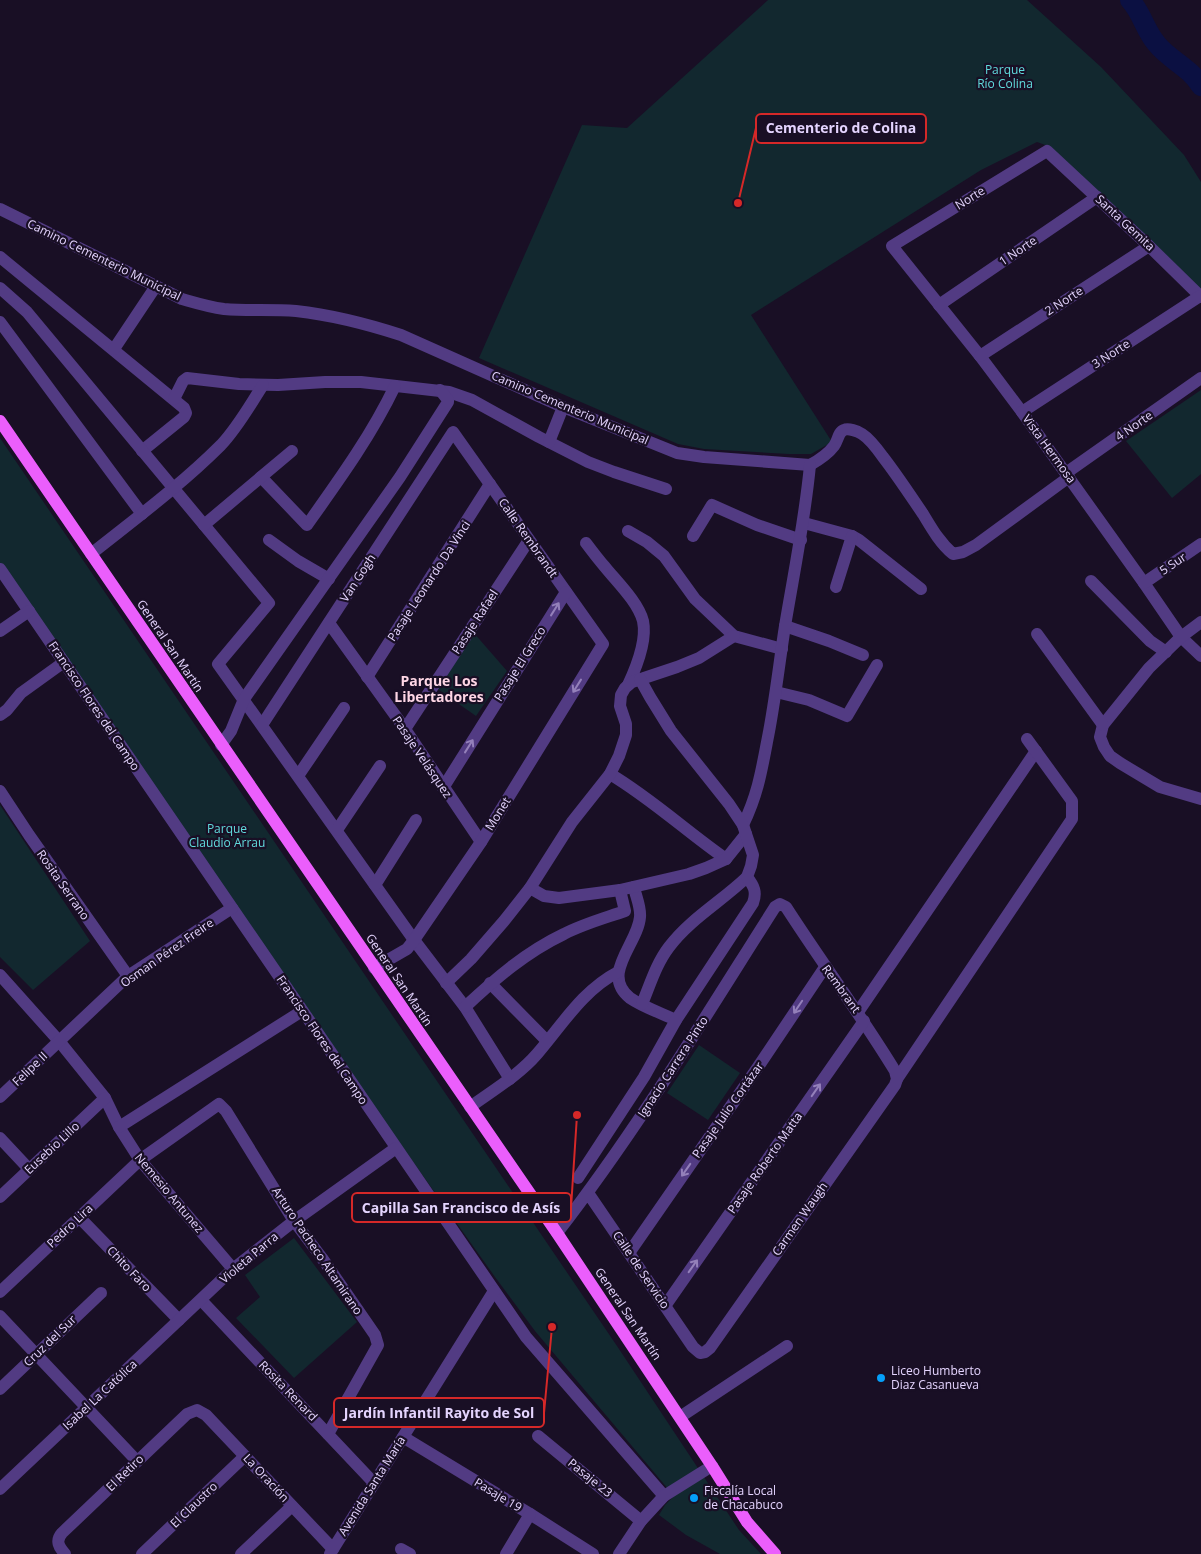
<svg xmlns="http://www.w3.org/2000/svg" width="1201" height="1554" viewBox="0 0 1201 1554" font-family="'Open Sans',sans-serif">
<style>
.green{fill:#12282f}
.lines{fill:none;stroke-linecap:round;stroke-linejoin:round}
.river{stroke:#0b1042;stroke-width:20}
.street{stroke:#523b83;stroke-width:12}
.primary{stroke:#eb5efc;stroke-width:12}
.oneway{stroke:#9480ba}
.poi-dot{fill:#059ff9;stroke:#190f25;stroke-width:2}
.labels{text-anchor:middle;stroke-width:4.5;stroke-linejoin:round;paint-order:stroke}
.park-label{font-size:12px;fill:#61dbdd;stroke:#190f25}
.street-label{font-size:12px;fill:#e4d4fe;stroke:#190f25}
.poi-label{font-size:12px;fill:#e4d4fe;stroke:#190f25;text-anchor:start}
.neighbourhood-label{font-size:14px;font-weight:bold;fill:#fed6e5;stroke:#190f25}
.leader{fill:none;stroke:#d62828;stroke-width:2}
.callout-dot{fill:#d62828;stroke:#190f25;stroke-width:2}
.callout{fill:#190f25;stroke:#d62828;stroke-width:2}
.callout-label{font-size:14px;text-anchor:middle;font-weight:bold;fill:#e4d4fe}
</style>
<rect width="100%" height="100%" fill="#190f25"/>
<g class="green">
<path d="M768 0H1027L1101 67 1184 155 1201 182V295L1048 146 1037 142 981 170 751 315 832 442 811 454H789L704 449 678 444 479 358 582 125 627 128Z"/>
<path d="M1201 390V474L1172 498 1126 441Z"/>
<path d="M0 438 617 1346 739 1530 761 1554H720L686 1535 659 1515 665 1505 674 1496 535 1331 495 1277 243 923 0 566Z"/>
<path d="M473 632 507 671 476 716 436 688Z"/>
<path d="M0 805 90 941 33 990 0 957Z"/>
<path d="M699 1045 740 1073 708 1120 667 1093Z"/>
<path d="M294 1238 357 1322 294 1378 236 1318 260 1297 245 1275Z"/>
</g>
<g class="lines">
<path class="river" d="M1130 0C1142 13 1145 30 1156 43 1169 60 1190 67 1201 86"/>
<g class="street">
<path d="M0 209 182 299C196 303 209 307 224 309 248 311 272 309 296 311 332 315 367 324 401 335L563 407 677 453 704 457 810 465C819 460 828 454 834 446 838 441 838 432 844 430 848 428 858 431 862 434 870 439 878 450 883 457 897 475 910 495 923 514 932 529 940 543 953 554L963 552 976 545 1069 477"/>
<path d="M0 257 184 408 186 413 184 417 142 451"/>
<path d="M0 288 27 312 269 603 218 664 414 940 465 1007 510 1079"/>
<path d="M1201 297 1149 246 1047 151 892 246 980 356 1022 412 1144 583 1181 637 1201 656"/>
<path d="M939 305 1097 197"/>
<path d="M0 322 142 514"/>
<path d="M114 349 156 286"/>
<path d="M980 356 1149 246"/>
<path d="M174 399 183 381 187 378 239 384 278 385 325 382H361L449 392 472 400 539 437 588 462 614 472 666 489"/>
<path d="M1022 412 1200 296"/>
<path d="M549 442 563 407"/>
<path d="M1066 473 1201 378"/>
<path d="M261 477 307 525C339 480 371 436 395 386"/>
<path d="M804 523 852 536 859 540 921 589"/>
<path d="M204 525 292 451"/>
<path d="M628 531 647 542 664 556 695 599 734 636 782 649"/>
<path d="M693 536 712 505 757 525 801 540"/>
<path d="M269 540 298 561 329 579"/>
<path d="M586 543C592 551 598 559 605 567 617 582 638 602 643 621 647 640 636 668 628 685"/>
<path d="M91 554C135 519 181 485 221 445 238 427 250 405 263 385"/>
<path d="M0 569 526 1337 664 1496"/>
<path d="M1091 581 1150 641 1166 652"/>
<path d="M1144 583 1201 544"/>
<path d="M836 587 852 536"/>
<path d="M1201 622 1181 637 1149 668 1103 725 1100 737 1104 747 1110 756 1120 763 1160 787 1201 799"/>
<path d="M329 623 405 729 481 842"/>
<path d="M785 626 829 641 863 655"/>
<path d="M0 631 29 611"/>
<path d="M1037 634 1103 725"/>
<path d="M367 677 490 484"/>
<path d="M776 692 809 700 847 716 877 665"/>
<path d="M0 715 7 710 21 693 64 662"/>
<path d="M262 725 453 432 603 644 481 842 414 940 407 949 374 968"/>
<path d="M405 729 529 540"/>
<path d="M221 745 231 731 244 699 400 477 448 402V400L440 390"/>
<path d="M610 774C652 799 687 832 726 859"/>
<path d="M298 776 344 708"/>
<path d="M443 788 566 592"/>
<path d="M0 791 29 835 128 976"/>
<path d="M743 825C757 796 761 774 767 742 775 703 779 664 785 626 794 572 805 519 810 465"/>
<path d="M337 830 380 766"/>
<path d="M375 885 416 820"/>
<path d="M634 887C636 897 641 907 640 917 638 944 600 974 630 998 643 1007 661 1013 676 1020"/>
<path d="M530 888 544 896 559 898 620 890 689 874 706 868 726 859 746 834"/>
<path d="M0 975 59 1041 105 1098 119 1127 140 1160 233 1269"/>
<path d="M446 983 471 959 504 921 530 888 572 822 610 774 619 756 626 735V724L620 706 621 695 625 688 632 682 677 667 699 658 734 636"/>
<path d="M490 983 547 1041"/>
<path d="M642 1004C650 985 656 964 669 947 690 919 722 901 747 877"/>
<path d="M465 1007C495 979 526 952 564 934 583 924 605 918 625 911L620 890"/>
<path d="M858 1012 1036 751"/>
<path d="M897 1079 1072 819V801L1027 739"/>
<path d="M0 1097 128 976 232 908"/>
<path d="M470 1107C492 1091 519 1075 537 1054 562 1025 583 990 618 972"/>
<path d="M119 1127 302 1011"/>
<path d="M0 1138 29 1169"/>
<path d="M578 1178 644 1077 676 1020 753 903C757 892 754 886 747 877L751 866 753 855 743 825 729 804 671 731 650 697 640 679"/>
<path d="M0 1197 105 1098"/>
<path d="M79 1217 179 1320"/>
<path d="M557 1233C637 1130 705 1017 775 907L780 904 786 907C822 963 861 1015 895 1071L897 1079 895 1085 710 1348 705 1352 700 1353 693 1347 588 1193"/>
<path d="M629 1253 758 1067 825 967"/>
<path d="M0 1292 140 1160 219 1104 226 1111 294 1221 322 1258 375 1335 378 1345 328 1434"/>
<path d="M201 1300 374 1483"/>
<path d="M665 1306 864 1021"/>
<path d="M0 1316 137 1461"/>
<path d="M0 1389 101 1293"/>
<path d="M680 1417 787 1346"/>
<path d="M538 1436 641 1521"/>
<path d="M403 1437 530 1514 593 1554"/>
<path d="M0 1489 233 1269 294 1221 396 1148"/>
<path d="M401 1549 410 1554"/>
<path d="M65 1554C59 1547 55 1541 62 1533L187 1414 197 1410 206 1415 333 1549"/>
<path d="M142 1554 245 1456"/>
<path d="M241 1554 292 1506"/>
<path d="M330 1554 494 1291"/>
<path d="M506 1554 530 1514"/>
<path d="M619 1554 641 1521 664 1496 712 1466"/>
</g>
<path class="primary" d="M0 421 557 1233 712 1466 747 1522 775 1554"/>
</g>
<defs><path id="oneway-shaft" d="M-6 0H5M1.5-3L5.5 0L1.5 3" fill="none" stroke-width="1.6" stroke-linecap="round" stroke-linejoin="round" transform="scale(1.25)"/></defs>
<g class="oneway">
<use href="#oneway-shaft" transform="translate(555 609) rotate(-58)"/>
<use href="#oneway-shaft" transform="translate(577 686) rotate(122)"/>
<use href="#oneway-shaft" transform="translate(469 746) rotate(-58)"/>
<use href="#oneway-shaft" transform="translate(798 1007) rotate(124)"/>
<use href="#oneway-shaft" transform="translate(816 1090) rotate(-55)"/>
<use href="#oneway-shaft" transform="translate(686 1170) rotate(125)"/>
<use href="#oneway-shaft" transform="translate(693 1266) rotate(-55)"/>
</g>
<g class="poi-dot">
<circle cx="881" cy="1378" r="5"/>
<circle cx="694" cy="1498" r="5"/>
</g>
<g class="labels">
<g class="park-label">
<text x="1005" y="74">Parque<tspan x="1005" dy="14">Río Colina</tspan></text>
<text x="227" y="833">Parque<tspan x="227" dy="14">Claudio Arrau</tspan></text>
</g>
<g class="street-label">
<text transform="translate(970 198) rotate(-32)" y="4">Norte</text>
<text transform="translate(1125 223) rotate(43)" y="4">Santa Gemita</text>
<text transform="translate(1018 251) rotate(-34)" y="4">1 Norte</text>
<text transform="translate(104 260) rotate(26)" y="4">Camino Cementerio Municipal</text>
<text transform="translate(1064 301) rotate(-33)" y="4">2 Norte</text>
<text transform="translate(1111 354) rotate(-33)" y="4">3 Norte</text>
<text transform="translate(570 408) rotate(23)" y="4">Camino Cementerio Municipal</text>
<text transform="translate(1134 426) rotate(-35)" y="4">4 Norte</text>
<text transform="translate(1049 449) rotate(54)" y="4">Vista Hermosa</text>
<text transform="translate(528 538) rotate(55)" y="4">Calle Rembrandt</text>
<text transform="translate(1173 564) rotate(-34)" y="4">5 Sur</text>
<text transform="translate(358 578) rotate(-57)" y="4">Van Gogh</text>
<text transform="translate(429 581) rotate(-57)" y="4">Pasaje Leonardo Da Vinci</text>
<text transform="translate(475 622) rotate(-57)" y="4">Pasaje Rafael</text>
<text transform="translate(170 646) rotate(56)" y="4">General San Martín</text>
<text transform="translate(520 664) rotate(-58)" y="4">Pasaje El Greco</text>
<text transform="translate(94 706) rotate(56)" y="4">Francisco Flores del Campo</text>
<text transform="translate(422 757) rotate(56)" y="4">Pasaje Velásquez</text>
<text transform="translate(498 814) rotate(-58)" y="4">Monet</text>
<text transform="translate(63 885) rotate(55)" y="4">Rosita Serrano</text>
<text transform="translate(167 953) rotate(-35)" y="4">Osman Pérez Freire</text>
<text transform="translate(399 980) rotate(56)" y="4">General San Martín</text>
<text transform="translate(841 989) rotate(54)" y="4">Rembrant</text>
<text transform="translate(322 1040) rotate(56)" y="4">Francisco Flores del Campo</text>
<text transform="translate(673 1067) rotate(-57)" y="4">Ignacio Carrera Pinto</text>
<text transform="translate(30 1069) rotate(-44)" y="4">Felipe II</text>
<text transform="translate(728 1110) rotate(-55)" y="4">Pasaje Julio Cortázar</text>
<text transform="translate(52 1148) rotate(-43)" y="4">Eusebio Lillo</text>
<text transform="translate(765 1163) rotate(-55)" y="4">Pasaje Roberto Matta</text>
<text transform="translate(169 1193) rotate(50)" y="4">Nemesio Antunez</text>
<text transform="translate(800 1219) rotate(-55)" y="4">Carmen Waugh</text>
<text transform="translate(70 1226) rotate(-43)" y="4">Pedro Lira</text>
<text transform="translate(317 1251) rotate(56)" y="4">Arturo Pacheco Altamirano</text>
<text transform="translate(249 1258) rotate(-40)" y="4">Violeta Parra</text>
<text transform="translate(129 1269) rotate(46)" y="4">Chito Faro</text>
<text transform="translate(641 1270) rotate(56)" y="4">Calle de Servicio</text>
<text transform="translate(628 1314) rotate(56)" y="4">General San Martín</text>
<text transform="translate(50 1341) rotate(-44)" y="4">Cruz del Sur</text>
<text transform="translate(288 1391) rotate(46)" y="4">Rosita Renard</text>
<text transform="translate(100 1395) rotate(-43)" y="4">Isabel La Católica</text>
<text transform="translate(125 1473) rotate(-44)" y="4">El Retiro</text>
<text transform="translate(266 1478) rotate(47)" y="4">La Oración</text>
<text transform="translate(590 1478) rotate(39)" y="4">Pasaje 23</text>
<text transform="translate(372 1486) rotate(-58)" y="4">Avenida Santa María</text>
<text transform="translate(498 1495) rotate(31)" y="4">Pasaje 19</text>
<text transform="translate(194 1505) rotate(-44)" y="4">El Claustro</text>
</g>
<g class="poi-label">
<text x="891" y="1375">Liceo Humberto<tspan x="891" dy="14">Diaz Casanueva</tspan></text>
<text x="704" y="1495">Fiscalía Local<tspan x="704" dy="14">de Chacabuco</tspan></text>
</g>
<g class="neighbourhood-label">
<text x="439" y="686">Parque Los<tspan x="439" dy="16">Libertadores</tspan></text>
</g>
</g>
<path class="leader" d="M738 203L756 128M577 1115L571 1208M552 1327L544 1413"/>
<g class="callout-dot">
<circle cx="738" cy="203" r="5"/>
<circle cx="577" cy="1115" r="5"/>
<circle cx="552" cy="1327" r="5"/>
</g>
<g class="callout">
<rect x="756" y="114" width="170" height="29" rx="5"/>
<rect x="352" y="1193" width="219" height="29" rx="5"/>
<rect x="334" y="1398" width="210" height="29" rx="5"/>
</g>
<g class="callout-label">
<text x="841" y="133">Cementerio de Colina</text>
<text x="461" y="1213">Capilla San Francisco de Asís</text>
<text x="439" y="1418">Jardín Infantil Rayito de Sol</text>
</g>
</svg>
